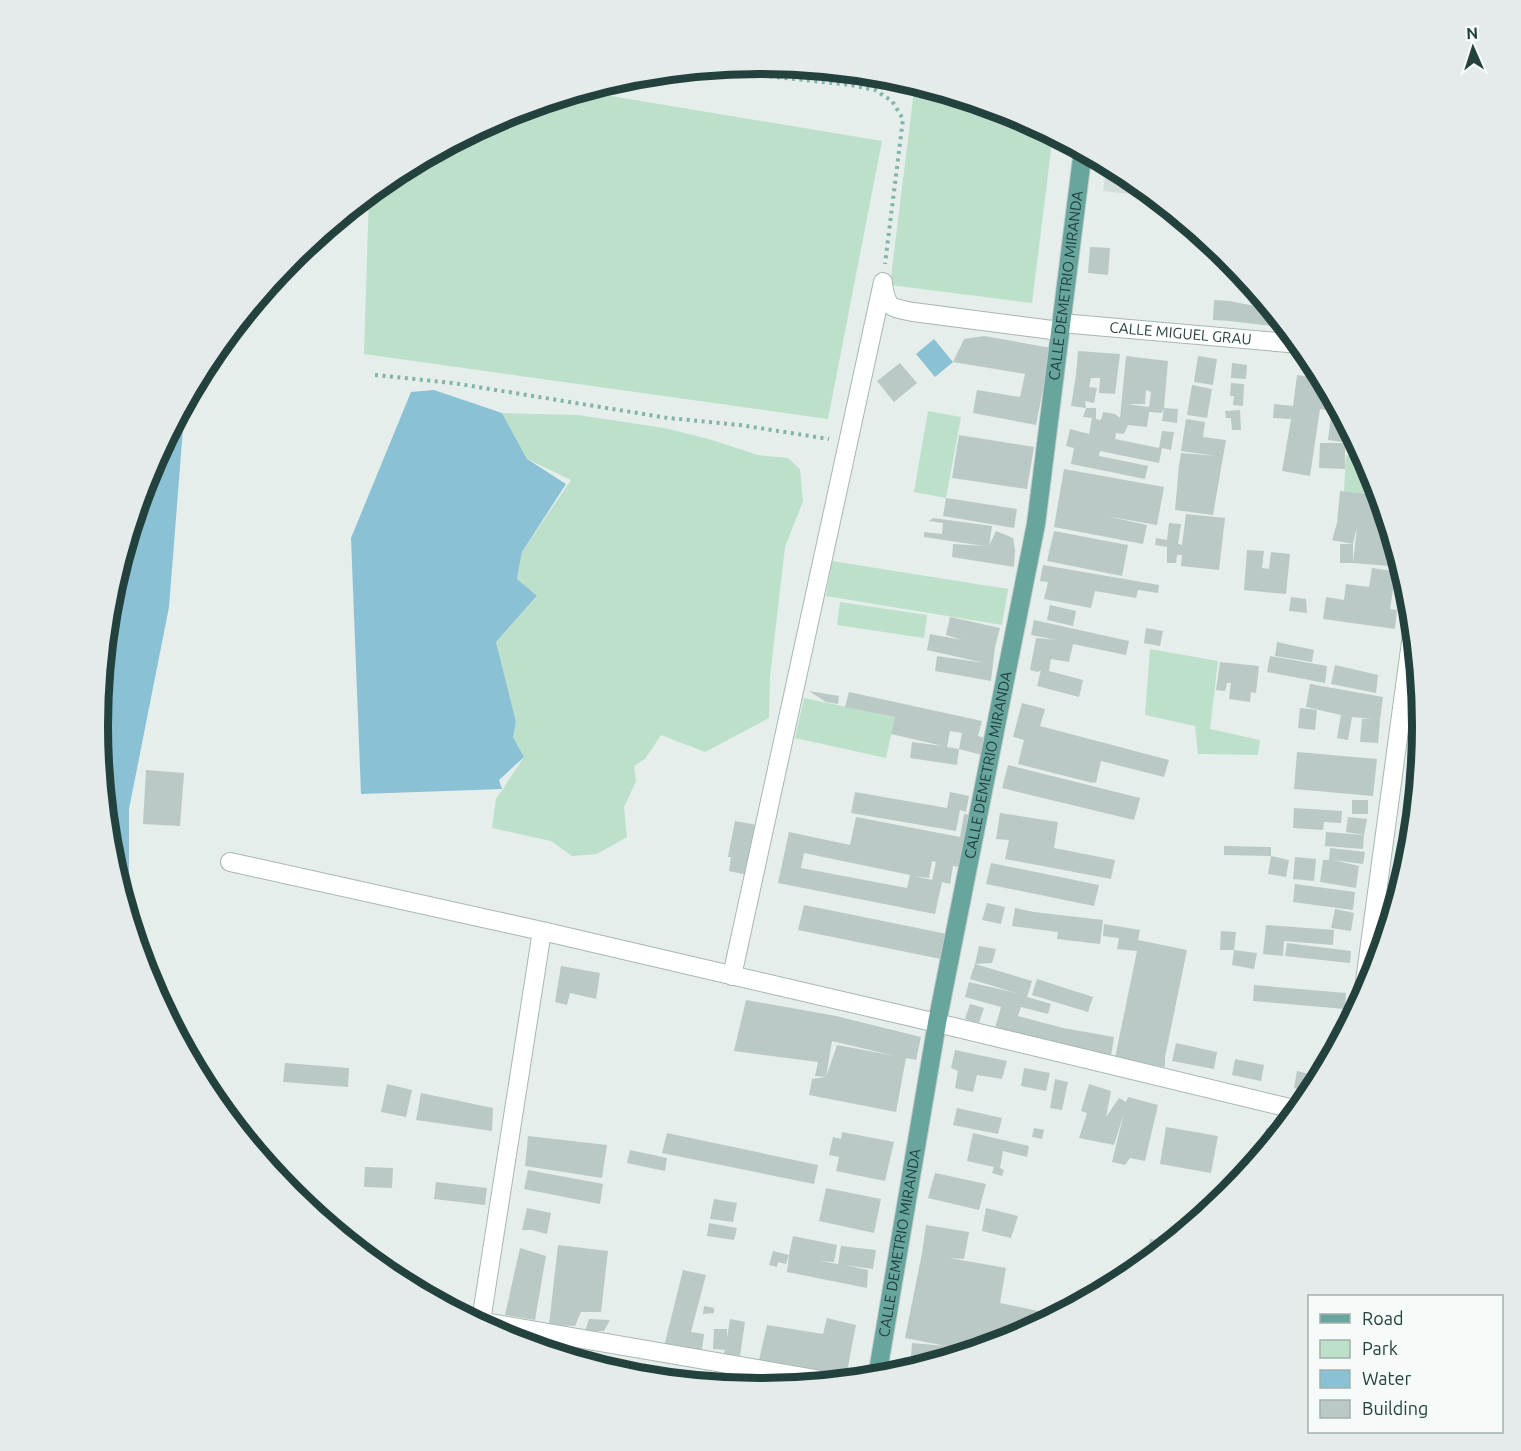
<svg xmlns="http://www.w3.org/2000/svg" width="1521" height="1451" viewBox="0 0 1521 1451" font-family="Ubuntu,sans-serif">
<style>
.built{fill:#d3deda}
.green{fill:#bde0cb}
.water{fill:#8bc1d5}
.building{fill:#bac9c5;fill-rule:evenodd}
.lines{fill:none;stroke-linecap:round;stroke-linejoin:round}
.minor-casing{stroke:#a7b7b3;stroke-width:20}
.major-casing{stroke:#c1cac9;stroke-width:20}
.path{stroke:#84b3aa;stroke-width:4;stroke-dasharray:3 4.5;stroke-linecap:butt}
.minor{stroke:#fff;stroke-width:18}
.major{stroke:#68a59d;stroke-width:18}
.labels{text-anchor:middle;stroke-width:4.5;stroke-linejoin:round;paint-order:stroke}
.street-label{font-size:15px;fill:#23413d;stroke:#f6faf9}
.rim{fill:none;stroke:#23413d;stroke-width:8}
</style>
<rect width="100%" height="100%" fill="#e5eeeb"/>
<path class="built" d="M1107 163 1129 175 1155 197 1103 191Z"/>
<g class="green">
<path d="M915 83 1014 114 1053 134 1032 303 890 285Z"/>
<path d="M581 91 882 141 828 419 364 354 369 194 393 174 507 113Z"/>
<path d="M928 411 961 417 946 498 914 492Z"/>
<path d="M502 413 578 415 664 428 709 439 758 455 788 458 800 469 803 501 785 547 770 677 769 718 705 752 661 735 645 759 634 766 636 781 624 807 627 837 597 854 572 856 551 841 492 828 496 799 524 757 513 737 516 722 496 642 537 597 517 579 522 552 571 480 527 459Z"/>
<path d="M1346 455 1366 460 1367 494 1344 492Z"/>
<path d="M832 561 1008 589 1002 625 826 596Z"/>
<path d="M840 602 927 615 924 638 837 625Z"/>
<path d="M1150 649 1218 661 1210 729 1260 740 1258 755 1198 754 1195 726 1145 715Z"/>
<path d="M804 698 895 717 886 758 795 738Z"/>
</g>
<g class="water">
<path d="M934 339 953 362 935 377 916 354Z"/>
<path d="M434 390 502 413 527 459 566 484 522 552 517 579 537 596 496 642 516 722 513 737 524 757 499 780 502 789 361 794 351 538 411 392Z"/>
<path d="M185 403 169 607 129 809V915L111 854 98 725 111 596 149 472Z"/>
</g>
<g class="building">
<path d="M1090 247 1110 248 1108 275 1088 273Z"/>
<path d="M1214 300 1229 301 1255 306H1269L1288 328 1229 321 1213 320Z"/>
<path d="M984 336 1051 348 1036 425 973 413 977 390 1020 397 1025 374 953 362 964 339Z"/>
<path d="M1078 351 1120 354 1115 394 1099 393 1100 378H1091L1089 387 1097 388 1094 403 1085 401 1086 408 1071 406 1076 375Z"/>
<path d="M1126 356 1168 361 1164 408 1178 409 1177 423 1162 421 1164 408 1162 413 1149 412 1147 427 1128 425 1124 434 1116 433 1115 439 1159 448 1162 431 1174 432 1171 450 1162 448 1159 463 1100 451 1099 456 1148 466 1145 479 1071 464 1074 448 1066 446 1070 429 1089 434 1092 418 1083 417 1086 408H1096V419L1101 420 1103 412 1115 414 1120 418ZM1146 390 1151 392 1149 407 1126 404H1145Z"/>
<path d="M1198 356 1217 359 1213 385 1194 382Z"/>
<path d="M900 363 917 383 894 402 877 381Z"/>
<path d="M1232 363 1247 365 1246 379 1231 378Z"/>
<path d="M1297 375 1323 379 1329 391 1326 410 1320 409 1310 476 1282 471 1291 419 1273 418 1274 404 1293 406Z"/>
<path d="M1231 383 1244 384 1243 406 1233 405 1234 396H1230Z"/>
<path d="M1192 385 1212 389 1207 418 1187 415Z"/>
<path d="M1333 399 1352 433 1350 443 1328 440Z"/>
<path d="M1240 410 1241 430H1232L1231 418H1226L1225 411Z"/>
<path d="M1186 419 1205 422 1203 437 1226 440 1213 515 1175 510 1179 465 1181 453 1216 456 1181 451Z"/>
<path d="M959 435 1034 447 1027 489 952 478Z"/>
<path d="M1320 443H1345V469L1319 468Z"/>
<path d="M1064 469 1164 487 1157 525 1106 516 1147 525 1143 544 1054 527Z"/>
<path d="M1340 491 1377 495 1375 513 1385 514 1401 567 1353 563 1357 527 1353 544 1332 540 1337 523Z"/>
<path d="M946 498 1017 509 1014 528 943 516Z"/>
<path d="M1186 514 1225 518 1219 570 1181 566 1182 555H1177L1176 563H1167V547L1155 545 1156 538 1167 540 1169 523 1181 524 1178 544 1182 545Z"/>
<path d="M933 518 992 526 989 546 996 531 1013 538 1015 550 1014 567 952 557 953 544 984 546 924 537V532L942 534 943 523 929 521Z"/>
<path d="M1054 531 1128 545 1122 576 1047 561Z"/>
<rect x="1340" y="544" width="13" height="19"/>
<path d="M1247 550 1264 551 1262 568 1269 569 1271 552 1290 554 1286 594 1244 590Z"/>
<path d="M1043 565 1159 585 1158 593 1138 590 1136 598 1095 591 1091 608 1044 599 1048 582 1040 581Z"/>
<path d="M1372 568 1400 572 1398 591 1393 590 1390 609 1397 610 1395 629 1323 619 1326 597 1344 600 1346 584 1369 587Z"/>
<path d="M1291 597 1306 599 1307 613 1289 611Z"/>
<path d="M1050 605 1076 611 1073 626 1047 620Z"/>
<path d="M950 617 1000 628 995 647 991 681 935 671 937 656 985 663 927 650 930 634 962 640 946 635Z"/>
<path d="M1034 620 1129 641 1126 655 1073 644 1069 662 1051 659 1049 671 1083 680 1079 697 1037 686 1041 670 1038 672 1030 670 1036 638 1057 640 1031 635Z"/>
<path d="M1146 628 1163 631 1160 646 1144 643Z"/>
<path d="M1277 642 1314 650 1312 662 1275 656Z"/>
<path d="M1270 656 1327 666 1325 683 1267 672Z"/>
<path d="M1220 662 1259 666 1256 693 1251 692 1250 702 1229 699 1231 683H1227L1225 691 1216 690Z"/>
<path d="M1335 665 1378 675 1376 693 1331 684Z"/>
<path d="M1310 684 1383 697 1380 720 1378 743 1360 742 1362 719H1372L1352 717 1348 740 1337 738 1341 715 1306 707Z"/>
<path d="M809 691 839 696 838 704 826 702Z"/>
<path d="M849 692 982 721 978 736 985 738 982 755 959 749 962 733 950 731 947 747 959 749 957 765 910 758 912 742 943 746 891 734 895 717 845 707Z"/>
<path d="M1022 703 1045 709 1040 726 1169 760 1164 777 1101 761 1096 783 1093 782V783L1018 764 1024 740 1013 737Z"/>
<path d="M1300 708 1317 710 1315 730 1298 728Z"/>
<path d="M1297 752 1377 759 1373 796 1294 789Z"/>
<path d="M1008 765 1140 798 1134 820 1002 788Z"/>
<path d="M146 770 184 773 180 826 143 824Z"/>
<path d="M855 792 947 808 950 792 969 796 966 812 960 810 956 831 851 813Z"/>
<rect x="1352" y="800" width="16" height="14"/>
<path d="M1294 808 1342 811 1341 823 1324 822 1323 830 1293 828Z"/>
<path d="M1000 813 1058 822 1054 848 1115 860 1111 879 1005 859 1009 840 996 839Z"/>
<path d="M964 814 970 815 959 867 953 866 950 884 942 882 935 914 778 883 789 832 850 845 856 817 960 837ZM804 853 910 875 907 888 801 868ZM932 861 936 862 932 880 914 876 929 878Z"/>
<path d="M1348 817 1367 819 1364 835 1346 832Z"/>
<path d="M735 821 757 825 747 875 729 871 731 857H728Z"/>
<path d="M1411 831H1413L1410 853H1408Z"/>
<path d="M1326 832 1364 835 1363 849 1325 846Z"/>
<path d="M1224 846 1271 847V856L1224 855Z"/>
<path d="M1330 848 1365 852 1363 864 1333 860 1359 866 1356 888 1320 882 1323 860H1329Z"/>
<path d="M1271 856 1289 860 1286 877 1268 874Z"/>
<path d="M1295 857 1316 859 1314 881 1293 879Z"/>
<path d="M991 863 1099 885 1094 906 986 884Z"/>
<path d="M1295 884 1355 892 1353 910 1293 902Z"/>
<path d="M987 903 1005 907 1001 924 982 920Z"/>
<path d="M804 905 947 934 941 959 798 930Z"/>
<path d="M1015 908 1034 912 1103 920 1100 944 1057 939 1058 932 1012 926Z"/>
<path d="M1335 909 1354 913 1351 931 1331 928Z"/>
<path d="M1104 924 1140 930 1138 940 1187 950 1165 1057V1066L1163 1067 1115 1058 1137 951 1117 949 1119 938 1103 936Z"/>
<path d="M1266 925 1334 930 1333 945 1284 941 1283 956 1263 954Z"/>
<path d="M1221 931 1236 932 1234 950H1220Z"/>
<path d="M1287 943 1351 951 1350 963 1285 956Z"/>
<path d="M979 946 996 949 992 963 975 964Z"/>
<path d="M1234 950 1257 953 1254 969 1232 965Z"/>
<path d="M975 964 1032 981 1027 997 1051 1004 1048 1014 1021 1007 1018 1016 1063 1028 1114 1037 1111 1056 995 1028 1001 1007 965 997 969 982 1016 993 970 979Z"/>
<path d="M561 966 600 973 596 999 570 993 567 1005 555 1002Z"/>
<path d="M1037 979 1093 997 1088 1012 1032 995Z"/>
<path d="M1254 985 1346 993 1345 1009 1253 1001Z"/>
<path d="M746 1000 836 1016 921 1037 916 1060 906 1058 896 1112 809 1095 812 1079 826 1077 815 1076 818 1062 734 1051ZM832 1041 895 1056 837 1045 826 1077Z"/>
<path d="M970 1004 984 1008 979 1023 965 1019Z"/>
<path d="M1176 1043 1217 1052 1214 1069 1172 1061Z"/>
<path d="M955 1050 1007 1061 1002 1079 977 1075 973 1092 955 1088 958 1071 951 1068Z"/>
<path d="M1235 1059 1264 1065 1261 1081 1232 1075Z"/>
<path d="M285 1063 349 1068 348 1087 283 1082Z"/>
<path d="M1024 1068 1050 1073 1046 1091 1021 1086Z"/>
<path d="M1297 1071 1309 1074 1306 1091 1294 1088Z"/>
<path d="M1055 1079 1068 1082 1062 1110 1050 1108Z"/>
<path d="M387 1084 412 1090 406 1117 381 1112Z"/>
<path d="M1089 1084 1111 1091 1106 1117 1119 1098 1126 1102 1128 1097 1158 1105 1145 1161 1130 1158 1125 1165 1112 1162 1124 1113 1114 1145 1079 1138 1087 1113 1081 1111Z"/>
<path d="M421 1093 493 1108 492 1131 416 1120Z"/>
<path d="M957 1108 1002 1118 998 1134 953 1125Z"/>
<path d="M1166 1127 1218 1136 1211 1173 1160 1164Z"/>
<path d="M1034 1128 1044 1130 1042 1139 1032 1137Z"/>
<path d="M1266 1128 1282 1130 1262 1153Z"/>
<path d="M842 1132 894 1142 885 1181 836 1171 839 1157 829 1155 833 1137 841 1139Z"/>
<path d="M667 1133 818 1165 814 1184 662 1153Z"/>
<path d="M973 1133 1029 1146 1027 1157 1003 1151 1000 1168 1004 1170 1002 1176 992 1173 994 1167 967 1161Z"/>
<path d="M528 1136 607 1145 602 1178 525 1166Z"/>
<path d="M630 1150 667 1158 665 1171 627 1163Z"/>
<path d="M1244 1160 1255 1162 1241 1180Z"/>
<path d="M365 1167 393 1168 392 1188 364 1187Z"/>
<path d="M528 1170 603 1184 600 1204 524 1189Z"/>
<path d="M935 1173 986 1184 979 1210 928 1198Z"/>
<path d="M436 1182 487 1188 485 1205 434 1199Z"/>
<path d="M826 1188 881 1199 874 1233 819 1221Z"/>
<path d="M1223 1188 1233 1189 1222 1199Z"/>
<path d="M714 1199 737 1203 733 1222 710 1219Z"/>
<path d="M527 1208 551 1213 547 1234 532 1230H522Z"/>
<path d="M986 1208 1018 1216 1011 1238 982 1231Z"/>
<path d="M709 1223 737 1228 734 1240 707 1236Z"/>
<path d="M926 1225 969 1232 964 1259 949 1258 1006 1268 1000 1303 1057 1315 1014 1338 910 1369 912 1343 946 1346 905 1338 922 1253Z"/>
<path d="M793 1236 837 1245 834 1262 820 1261 838 1264 841 1246 876 1250 873 1269 845 1265 868 1270 867 1288 787 1272 789 1255Z"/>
<path d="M1150 1239 1170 1242 1149 1259H1147Z"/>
<path d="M558 1245 608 1251 601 1312H581L575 1326 549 1325Z"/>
<path d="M520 1248 546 1256 535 1320 505 1315Z"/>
<path d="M773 1251 789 1255 786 1264 778 1262 777 1267 769 1265Z"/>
<path d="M683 1270 706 1275 691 1332 704 1334 702 1350 688 1348 686 1356 663 1351Z"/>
<path d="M704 1306 714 1308V1313L703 1314Z"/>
<path d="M827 1318 856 1325 846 1377 759 1360 767 1325 823 1334Z"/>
<path d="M589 1319 610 1320 604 1331H585Z"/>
<path d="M730 1319 745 1322 740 1356 724 1354 725 1350 713 1349 714 1329H727V1338Z"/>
<path d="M666 1376H685V1381L666 1379Z"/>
</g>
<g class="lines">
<g class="minor-casing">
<g id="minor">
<path d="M883 284C887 309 890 307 913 312L1060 331"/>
<path id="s1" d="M1061 323 1300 344"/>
<path d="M230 862 542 931 937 1023 1298 1110"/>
<path d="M732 976 883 282"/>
<path d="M1363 996 1413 627"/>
<path d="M473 1320 827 1381"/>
<path d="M481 1321 542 931"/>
</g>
</g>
<g class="major-casing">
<g id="major">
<path id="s2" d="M877 1377 937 1023 1036 524 1083 150"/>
</g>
</g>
<g class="path">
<path d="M710 70 851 85 875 90 892 101 903 119 885 264"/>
<path d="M375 375 453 383 668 418 740 425 829 439"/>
</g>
<use href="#minor" class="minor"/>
<use href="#major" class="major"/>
</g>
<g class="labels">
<g class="street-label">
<text dy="5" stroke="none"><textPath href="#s2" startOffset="1108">CALLE DEMETRIO MIRANDA</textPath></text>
<text dy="5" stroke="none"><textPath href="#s1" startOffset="120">CALLE MIGUEL GRAU</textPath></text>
<text dy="5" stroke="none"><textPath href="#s2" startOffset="622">CALLE DEMETRIO MIRANDA</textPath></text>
<text dy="5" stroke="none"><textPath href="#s2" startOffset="136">CALLE DEMETRIO MIRANDA</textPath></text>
</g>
</g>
<path d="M0 0H1521V1451H0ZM108 726a652 652 0 1 1 1304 0a652 652 0 1 1-1304 0Z" fill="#e5ebea" fill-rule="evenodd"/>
<path class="rim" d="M108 726a652 652 0 1 1 1304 0a652 652 0 1 1-1304 0Z"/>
<rect x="1308" y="1295" width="195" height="138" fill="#f6faf9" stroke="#a2b0ae" stroke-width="1.5"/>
<rect x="1320" y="1314" width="30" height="9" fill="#68a59d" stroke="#a2b0ae" stroke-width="1.5"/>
<text x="1362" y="1325" font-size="18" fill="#23413d">Road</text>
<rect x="1320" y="1340" width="30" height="18" fill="#bde0cb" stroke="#a2b0ae" stroke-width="1.5"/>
<text x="1362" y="1355" font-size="18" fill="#23413d">Park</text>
<rect x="1320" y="1370" width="30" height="18" fill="#8bc1d5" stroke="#a2b0ae" stroke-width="1.5"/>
<text x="1362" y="1385" font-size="18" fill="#23413d">Water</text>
<rect x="1320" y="1400" width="30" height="18" fill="#bac9c5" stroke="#a2b0ae" stroke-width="1.5"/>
<text x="1362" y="1415" font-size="18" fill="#23413d">Building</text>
<g transform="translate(1473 48) rotate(357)" stroke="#f6faf9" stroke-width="4.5" paint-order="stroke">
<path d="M0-4.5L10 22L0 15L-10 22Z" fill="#23413d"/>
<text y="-9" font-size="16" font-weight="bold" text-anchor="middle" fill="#23413d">N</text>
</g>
</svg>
